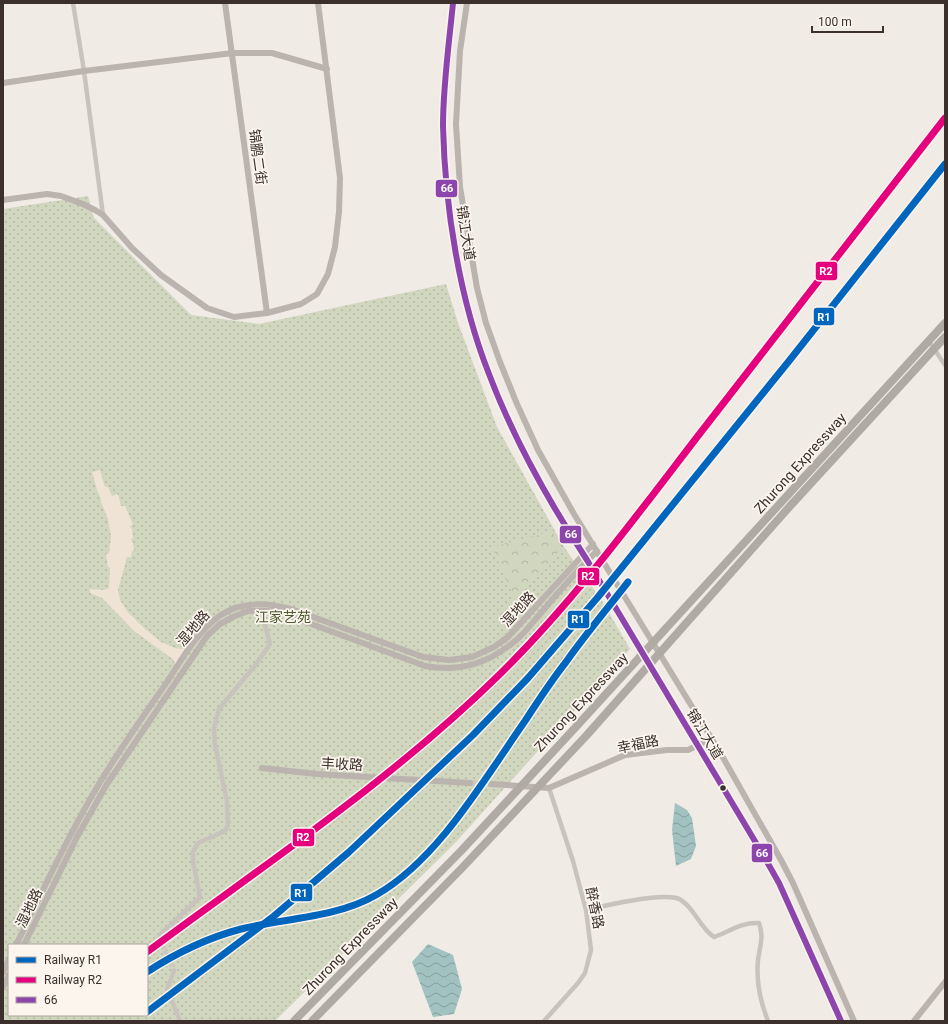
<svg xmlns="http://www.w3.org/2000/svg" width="948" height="1024" viewBox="0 0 948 1024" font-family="Roboto,'Noto Sans SC',sans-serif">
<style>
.grass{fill:url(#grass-dots);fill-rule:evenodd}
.forest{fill:url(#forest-crowns)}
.plaza{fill:#eee3d5}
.water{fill:url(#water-waves)}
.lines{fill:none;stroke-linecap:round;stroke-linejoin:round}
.street-tunnel{stroke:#ccc6c0;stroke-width:4.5;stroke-dasharray:4.5 2;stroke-linecap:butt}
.secondary-tunnel{stroke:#ccc6c0;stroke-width:6;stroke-dasharray:6 3;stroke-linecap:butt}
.street{stroke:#c9c3be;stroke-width:4.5}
.secondary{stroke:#bab3ae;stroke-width:6}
.highway-bridge{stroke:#afaaa4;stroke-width:8}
.bus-1-casing{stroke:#fbf5ee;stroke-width:9}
.bus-1{stroke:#8e44ad;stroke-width:6}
.rail-1-casing{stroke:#fbf5ee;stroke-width:10}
.rail-2-casing{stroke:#fbf5ee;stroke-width:10}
.rail-1{stroke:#0065bd;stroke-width:7}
.rail-2{stroke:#e5007d;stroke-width:7}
.bus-dot{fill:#3b302b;stroke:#fbf5ee;stroke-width:1.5}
.labels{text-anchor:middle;stroke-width:3.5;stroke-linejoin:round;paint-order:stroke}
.street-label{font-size:14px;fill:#3b302b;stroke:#fbf5ee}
.park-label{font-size:14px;fill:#4a5a2e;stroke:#fbf5ee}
.line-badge{stroke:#fbf5ee;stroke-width:1.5}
.badge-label{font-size:11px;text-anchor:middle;font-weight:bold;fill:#fff}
</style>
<defs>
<pattern id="grass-dots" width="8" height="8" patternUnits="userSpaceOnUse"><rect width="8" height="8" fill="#d1d6bf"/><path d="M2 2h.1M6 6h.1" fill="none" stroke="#b4b8a4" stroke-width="1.8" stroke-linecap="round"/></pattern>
<pattern id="forest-crowns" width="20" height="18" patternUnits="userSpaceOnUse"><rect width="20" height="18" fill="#d1d6bf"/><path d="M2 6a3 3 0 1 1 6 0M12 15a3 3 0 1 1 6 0" fill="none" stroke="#b4b8a4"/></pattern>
<pattern id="water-waves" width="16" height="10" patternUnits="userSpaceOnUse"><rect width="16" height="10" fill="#a1c2c1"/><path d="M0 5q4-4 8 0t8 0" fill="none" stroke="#849e9d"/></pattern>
</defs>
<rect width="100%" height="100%" fill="#f0ebe5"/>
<path class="grass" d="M88 196 94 218 191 315 259 324 446 284 458 323 497 427 564 547 602 601 630 649 456 842 275 1021H3V209ZM9 945H147V1015H9Z"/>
<path class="forest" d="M552 531 562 548 515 600 492 547Z"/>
<path class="plaza" d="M100 470 105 487H108L112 496 118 494 121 506H125L133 524 130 527 132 529 133 538 131 539 132 542H133L134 551H132L131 557H127L118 590 120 600 127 611 144 628 161 642 175 648 182 649 188 648 175 667 174 660 134 631 102 598 90 593V589L103 590 109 588 110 568 108 567 106 554 109 553 111 537 108 519 101 502V499L97 490 92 472Z"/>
<g class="water">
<path d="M675 803 687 810 692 818 696 846 691 859 676 866 672 830Z"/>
<path d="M428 944 453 955 462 989 454 1014 433 1017 412 962Z"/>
</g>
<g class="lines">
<path class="street-tunnel" d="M159 939 167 954 174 971"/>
<path class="secondary-tunnel" d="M470 783 491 784"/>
<g class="street">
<path d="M73 3 84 71 103 215"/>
<path d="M928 340 945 365"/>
<path d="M586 910C603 906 668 891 681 900 695 909 700 928 714 937 729 932 741 922 759 923 764 937 760 945 758 960 756 981 760 1001 768 1021"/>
<path d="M159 939 160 935 200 897 193 861V852L198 843 225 831 228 825 227 801 215 745 214 728 219 709 257 663 270 644 261 610"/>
<path d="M174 971 167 989 180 1021"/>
<path d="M544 1021 578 983 585 973 591 950 586 910 573 861 549 788"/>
</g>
<g class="secondary">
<path d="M225 3 267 313"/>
<path d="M453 3C449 44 443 85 443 126 445 207 459 298 489 374 514 440 549 502 587 560L762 853 779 883 841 1021"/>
<path d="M467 3 460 51 456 124 460 187 477 288 486 323 500 362 517 404 538 450 574 514 721 754 781 860 793 883 854 1021"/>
<path d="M3 83 84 71 233 53H272L327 69"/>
<path d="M3 200 47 194 61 196 83 204 95 210 103 215 132 248 161 275 207 308 234 317 267 313 301 304 317 294 328 274 335 247 339 212 340 178 318 3"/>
<path d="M262 768 317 774 470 783"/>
<path d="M491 784 549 788 625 755 667 750H688L711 739"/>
<path d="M16 945C42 893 66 839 96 789 117 753 141 719 165 685 181 661 197 631 221 615 243 600 270 603 294 610L423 657 449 660 472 657 494 647 508 637 593 544"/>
<path d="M24 945 77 837 107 784 207 636 220 624 235 616 248 611H276L425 666C460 672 488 664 515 641 524 634 532 623 540 614 558 593 576 571 597 551"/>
<path d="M3 972 9 959"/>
<path d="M3 987 9 975"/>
<path d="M914 1021 945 982"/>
</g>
<g class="highway-bridge">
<path d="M294 1021 461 851 574 729 945 323"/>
<path d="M312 1021 462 868 586 736 791 505 945 337"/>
</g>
<g class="bus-1-casing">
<path id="bus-1" d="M453 3C449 44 443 85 443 126 445 207 459 298 489 374 514 440 549 502 587 560L762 853 779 883 841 1021"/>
</g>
<use href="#bus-1" class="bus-1"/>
<g class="rail-1-casing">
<g id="rail-1">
<path d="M147 972C176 953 207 938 241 929 285 918 336 918 376 895 438 860 485 778 525 721 538 701 551 681 566 662 585 635 607 609 628 582"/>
<path d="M147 1012 274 916 349 852 473 735 528 678 598 597 789 361 945 164"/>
</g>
</g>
<g class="rail-2-casing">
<path id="rail-2" d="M147 952C267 863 393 779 500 674 575 600 637 515 701 432 782 327 864 223 945 118"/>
</g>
<use href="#rail-1" class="rail-1"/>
<use href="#rail-2" class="rail-2"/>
</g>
<circle class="bus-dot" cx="723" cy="788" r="3.5"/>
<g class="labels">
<g class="street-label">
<text transform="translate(258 157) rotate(82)" y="5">锦鹏二街</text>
<text transform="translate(466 233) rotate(81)" y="5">锦江大道</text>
<text transform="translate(800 463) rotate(-48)" y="5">Zhurong Expressway</text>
<text transform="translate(518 609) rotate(-47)" y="5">湿地路</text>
<text transform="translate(193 628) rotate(-49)" y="5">湿地路</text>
<text transform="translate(581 702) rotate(-47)" y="5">Zhurong Expressway</text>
<text transform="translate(705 734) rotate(59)" y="5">锦江大道</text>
<text transform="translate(638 744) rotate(-11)" y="5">幸福路</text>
<text transform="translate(342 764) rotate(3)" y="5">丰收路</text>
<text transform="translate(29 908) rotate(-64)" y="5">湿地路</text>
<text transform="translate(595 908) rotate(78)" y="5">醉香路</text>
<text transform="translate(350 946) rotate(-46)" y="5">Zhurong Expressway</text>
</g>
<g class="park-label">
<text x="283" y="622">江家艺苑</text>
</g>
</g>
<g class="line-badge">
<rect x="435" y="179" width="23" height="19" rx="4" fill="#8e44ad"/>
<rect x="815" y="261" width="23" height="20" rx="4" fill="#e5007d"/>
<rect x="813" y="307" width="22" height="19" rx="4" fill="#0065bd"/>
<rect x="559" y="525" width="23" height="19" rx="4" fill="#8e44ad"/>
<rect x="577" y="567" width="23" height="19" rx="4" fill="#e5007d"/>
<rect x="567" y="610" width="23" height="19" rx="4" fill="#0065bd"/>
<rect x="292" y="828" width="23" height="19" rx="4" fill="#e5007d"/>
<rect x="751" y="843" width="22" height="20" rx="4" fill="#8e44ad"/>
<rect x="290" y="883" width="23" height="19" rx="4" fill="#0065bd"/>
</g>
<g class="badge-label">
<text x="447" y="192">66</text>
<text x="826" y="275">R2</text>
<text x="824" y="321">R1</text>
<text x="571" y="538">66</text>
<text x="588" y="580">R2</text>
<text x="578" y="623">R1</text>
<text x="303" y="841">R2</text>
<text x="762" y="857">66</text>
<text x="301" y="897">R1</text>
</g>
<rect width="948" height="1024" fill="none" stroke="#3b302b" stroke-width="8"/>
<rect x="8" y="944" width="140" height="72" fill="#fbf5ee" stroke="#aea6a0"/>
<rect x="16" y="957" width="20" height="6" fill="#0065bd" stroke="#aea6a0"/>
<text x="44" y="964" font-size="12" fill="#3b302b">Railway R1</text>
<rect x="16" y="977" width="20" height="6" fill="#e5007d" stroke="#aea6a0"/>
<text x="44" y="984" font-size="12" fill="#3b302b">Railway R2</text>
<rect x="16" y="997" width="20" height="6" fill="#8e44ad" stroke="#aea6a0"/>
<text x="44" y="1004" font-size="12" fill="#3b302b">66</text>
<path d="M812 26v6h71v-6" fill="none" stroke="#3b302b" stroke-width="2"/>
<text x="818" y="26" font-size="12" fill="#3b302b" stroke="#fbf5ee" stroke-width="3" paint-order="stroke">100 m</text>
</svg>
